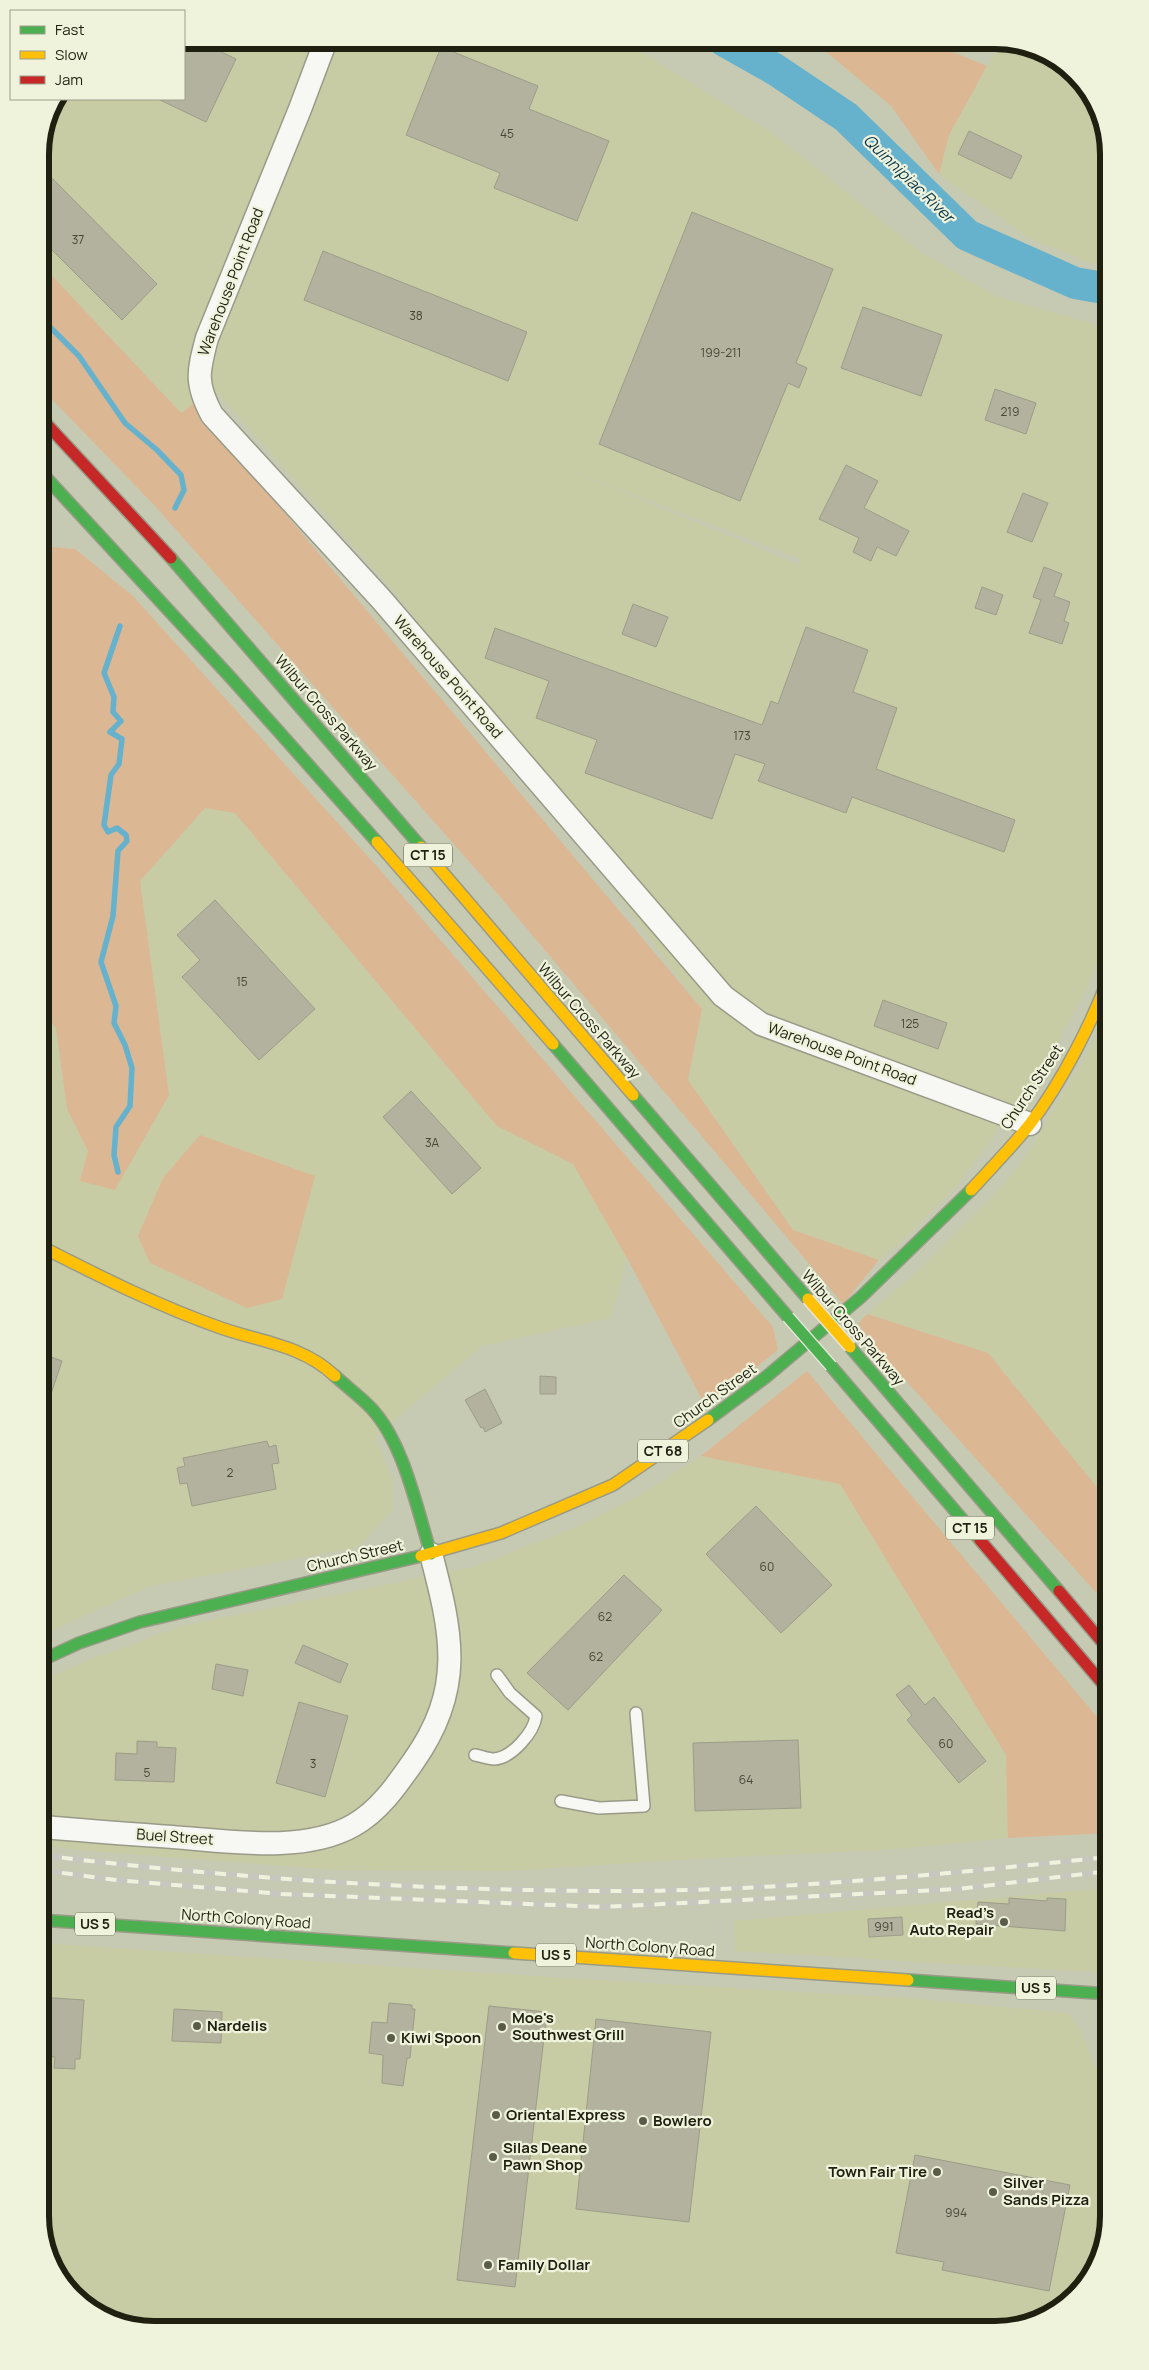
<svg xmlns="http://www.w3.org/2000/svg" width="1149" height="2370" viewBox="0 0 1149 2370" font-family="Manrope,sans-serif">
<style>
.built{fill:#c7cca4;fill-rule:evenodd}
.green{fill:#dcb793}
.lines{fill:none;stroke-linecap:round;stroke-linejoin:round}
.stream{stroke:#66b2cd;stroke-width:5.5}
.river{stroke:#66b2cd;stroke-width:32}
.building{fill:#b3b29f;stroke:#9d9c89}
.lane-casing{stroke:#999b88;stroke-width:14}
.street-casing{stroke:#999b88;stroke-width:25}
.fast-casing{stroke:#999b88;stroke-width:14}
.slow-casing{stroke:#999b88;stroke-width:14}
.jam-casing{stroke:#999b88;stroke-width:14}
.lane{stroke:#f7f7f3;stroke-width:11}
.street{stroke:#f7f7f3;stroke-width:22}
.fast{stroke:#4caf50;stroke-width:11}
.slow{stroke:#ffc107;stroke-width:11}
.jam{stroke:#c62828;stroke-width:11}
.rail-casing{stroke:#c7c7c0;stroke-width:5.5}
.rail{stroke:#eff3dc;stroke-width:4;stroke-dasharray:11;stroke-linecap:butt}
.fast-bridge-casing{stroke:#e6e7dc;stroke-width:14;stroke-linecap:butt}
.slow-bridge-casing{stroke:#e6e7dc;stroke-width:14;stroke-linecap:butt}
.fast-bridge{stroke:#4caf50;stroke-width:11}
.slow-bridge{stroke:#ffc107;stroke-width:11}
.poi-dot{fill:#5a5c49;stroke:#eff3dc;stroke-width:2}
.labels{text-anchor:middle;stroke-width:4.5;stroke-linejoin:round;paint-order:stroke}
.number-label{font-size:12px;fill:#464736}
.shield{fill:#eff3dc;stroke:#5d5f4d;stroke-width:1}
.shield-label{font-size:14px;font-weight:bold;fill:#1f2010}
.street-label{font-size:15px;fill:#1f2010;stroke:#eff3dc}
.poi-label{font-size:15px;font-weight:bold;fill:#1f2010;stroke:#eff3dc;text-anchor:start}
.water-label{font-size:16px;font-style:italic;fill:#09384c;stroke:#eff3dc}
.rim{fill:none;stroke:#1f2010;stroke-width:6}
</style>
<rect width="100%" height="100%" fill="#c7cab2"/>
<g class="built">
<path d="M184 40H622L775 135 922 253 998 297 1109 328V933L1087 988 1047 1063 956 1187 908 1235 879 1260 793 1230 688 1080 702 1009 400 598 214 389 181 413 40 263V147L49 110 56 99H184ZM559 466 801 559 800 564V565Z"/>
<path d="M1005 41 1064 63 1100 111 1109 154V270L1029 238 939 174 949 135 987 66Z"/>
<path d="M205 808 235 813 497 1126 573 1164 627 1258 611 1318 482 1346 375 1437 392 1480V1511L359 1547 150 1586 40 1636V1007L56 1028 67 1109 88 1151 80 1181 169 1095 140 881ZM138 1235 247 1308 150 1263Z"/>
<path d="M1109 1017V1502L988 1353 867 1314 917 1272 1000 1189 1025 1158Z"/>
<path d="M701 1456 840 1484 1006 1755 1008 1838 884 1850 710 1858 507 1871 336 1870 78 1850 40 1845V1681L86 1661 182 1626 474 1567 574 1528 638 1496Z"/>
<path d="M1109 1888V1973L735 1951 734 1921Z"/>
<path d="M40 1943 578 1979 906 1998 1068 2013 1079 2027 1109 2101V2216L1090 2280 1038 2321 995 2330H147L85 2307 49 2259 40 2216Z"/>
</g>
<g class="green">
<path d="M797 40H924L987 66 949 135 939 174 891 106 825 51Z"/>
<path d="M40 263 181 413 193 404 702 1009 688 1080 793 1230 879 1260 843 1304 496 892 155 506 40 387Z"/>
<path d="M40 546 75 549 133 596 381 871 773 1327 778 1350 706 1407 627 1258 573 1164 497 1126 235 813 205 808 140 881 169 1095 115 1190 80 1181 88 1151 67 1109 56 1028 40 1007Z"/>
<path d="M200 1135 315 1176 282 1299 247 1308 150 1263 138 1236 163 1178Z"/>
<path d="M867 1314 988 1353 1109 1502V1607L881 1353 858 1324Z"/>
<path d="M807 1371 1109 1731V1833L1008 1838 1006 1755 840 1484 701 1456Z"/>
</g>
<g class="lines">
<g class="stream">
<path d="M40 317 79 356 125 423 157 450 181 475 184 490 175 508"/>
<path d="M118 1172 114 1155 116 1127 130 1106 132 1068 125 1045 114 1023 116 1006 101 962 113 916 118 851 127 841 126 835 117 828 108 832 104 825 111 775 119 764 122 739 110 732 121 721 113 712 114 697 104 673 120 626"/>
</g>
<path class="river" d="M723 40 776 70 846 117 967 235 1075 283 1109 289"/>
</g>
<g class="building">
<path d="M184 40H196L236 59 206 122 158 99H184Z"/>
<path d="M441 47 538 86 529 109 609 141 577 221 494 188 500 173 406 135Z"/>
<path d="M969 131 1022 156 1011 179 958 154Z"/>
<path d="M40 166 157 284 122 320 40 238Z"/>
<path d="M692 212 833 269 796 363 807 368 799 388 788 383 740 501 599 444Z"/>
<path d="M323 251 527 332 508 381 304 300Z"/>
<path d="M863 307 942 335 921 396 841 368Z"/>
<path d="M995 389 1036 403 1026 434 985 420Z"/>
<path d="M846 465 878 481 864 508 909 531 896 556 877 547 871 561 853 552 859 538 819 519Z"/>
<path d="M1023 493 1048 503 1032 542 1007 532Z"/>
<path d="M1044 567 1062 574 1054 596 1070 602 1064 621 1069 623 1062 644 1029 633 1041 600 1033 597Z"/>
<path d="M982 587 1003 595 996 615 975 608Z"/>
<path d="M633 604 668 617 656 647 622 634Z"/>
<path d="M806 627 868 650 853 692 897 708 876 769 1015 820 1004 852 852 797 846 813 758 781 765 764 735 754 712 819 585 773 597 740 536 718 549 681 485 658 495 628 762 725 771 701 778 704Z"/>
<path d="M215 900 315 1009 259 1060 182 977 200 960 177 935Z"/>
<path d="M883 1000 947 1023 938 1049 874 1026Z"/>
<path d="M411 1091 481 1168 452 1194 383 1117Z"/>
<path d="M40 1353 62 1361 43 1418 40 1417Z"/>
<path d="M540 1376 556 1377V1394H540Z"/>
<path d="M485 1389 502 1423 485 1432 483 1427 481 1428 465 1400Z"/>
<path d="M267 1441 269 1447 276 1445 279 1463 272 1464 276 1489 192 1506 187 1483 180 1484 177 1468 185 1466 183 1458Z"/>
<path d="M756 1506 832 1585 781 1633 706 1554Z"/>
<path d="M624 1575 662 1610 568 1710 527 1673Z"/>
<path d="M303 1645 348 1664 340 1683 295 1663Z"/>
<path d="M216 1664 248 1670 243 1696 212 1689Z"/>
<path d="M909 1685 925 1705 934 1697 986 1761 959 1783 907 1720 912 1715 896 1695Z"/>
<path d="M299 1702 348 1716 325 1797 276 1783Z"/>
<path d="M798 1740 801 1808 695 1811 693 1743Z"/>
<path d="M137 1741 157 1742V1747L176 1748 174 1782 115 1780 116 1753 137 1754Z"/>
<path d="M1009 1898 1047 1901V1898L1066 1899 1065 1931 976 1924 978 1902 1009 1904Z"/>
<path d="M902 1917 903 1935 869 1937 868 1919Z"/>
<path d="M40 1997 84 2000 80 2059H75V2069L54 2068 55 2057 40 2056Z"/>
<path d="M389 2003 412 2005V2009H415L410 2058H407L403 2086 382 2083 383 2055 369 2053 372 2022 387 2023Z"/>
<path d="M489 2006 547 2012 515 2287 457 2280Z"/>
<path d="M174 2009 222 2012 221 2043 172 2041Z"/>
<path d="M596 2019 711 2032 689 2222 576 2209Z"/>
<path d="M915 2155 1070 2185 1049 2291 942 2270 944 2262 896 2253Z"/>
</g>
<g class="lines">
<g class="lane-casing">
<g id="lane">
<path d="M475 1755C481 1756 488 1759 494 1759 512 1758 534 1732 536 1716L510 1693 497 1675"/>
<path d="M561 1801 599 1808 644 1806 636 1713"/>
</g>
</g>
<g class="street-casing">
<g id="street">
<path d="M326 40 300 109 207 338C198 372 195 383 212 415L381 599 723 996 761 1024 1030 1124"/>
<path d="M44 1827C87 1831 130 1834 172 1837 228 1841 304 1854 354 1825 379 1811 397 1785 413 1762 465 1689 452 1634 431 1554"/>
</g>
</g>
<g class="fast-casing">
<g id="fast">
<path d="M40 471 232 679 377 842"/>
<path d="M171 558 421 847"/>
<path d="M553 1044 788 1317"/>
<path d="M633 1095 808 1299"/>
<path d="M850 1347 1059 1591"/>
<path d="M831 1366 980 1540"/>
<path d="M335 1376C347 1387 361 1397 372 1409 404 1444 417 1509 431 1554"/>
<path d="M708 1420 766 1377 861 1297 971 1190"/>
<path d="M40 1661 79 1643 140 1622 421 1556"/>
<path d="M40 1920 514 1953"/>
<path d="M908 1980 1109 1994"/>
</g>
</g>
<g class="slow-casing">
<g id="slow">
<path d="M377 842 553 1044"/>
<path d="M421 847 633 1095"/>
<path d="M971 1190C991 1168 1012 1147 1030 1124 1061 1083 1091 1025 1109 977"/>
<path d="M40 1246C99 1276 158 1306 221 1328 261 1342 302 1345 335 1376"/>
<path d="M421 1556 501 1533 613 1485 708 1420"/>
<path d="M514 1953 908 1980"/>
</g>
</g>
<g class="jam-casing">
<g id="jam">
<path d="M40 417 171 558"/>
<path d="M980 1540 1109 1691"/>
<path d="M1059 1591 1109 1650"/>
</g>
</g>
<use href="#lane" class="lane"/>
<use href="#street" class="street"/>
<use href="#fast" class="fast"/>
<use href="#slow" class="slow"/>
<use href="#jam" class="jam"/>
<g class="rail-casing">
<g id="rail">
<path d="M40 1855C227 1878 416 1890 604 1891 773 1892 942 1874 1109 1857"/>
<path d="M40 1870 116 1880 282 1894 603 1907 958 1889 1109 1871"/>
</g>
</g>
<use href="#rail" class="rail"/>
<g class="fast-bridge-casing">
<path id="fast-bridge" d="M788 1317 831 1366"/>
</g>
<g class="slow-bridge-casing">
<path id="slow-bridge" d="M808 1299 850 1347"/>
</g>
<use href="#fast-bridge" class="fast-bridge"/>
<use href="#slow-bridge" class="slow-bridge"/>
</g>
<g class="poi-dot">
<circle cx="1004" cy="1922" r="5"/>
<circle cx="197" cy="2026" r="5"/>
<circle cx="502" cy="2027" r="5"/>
<circle cx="391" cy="2038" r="5"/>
<circle cx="496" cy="2115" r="5"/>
<circle cx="643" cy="2121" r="5"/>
<circle cx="493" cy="2157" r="5"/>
<circle cx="937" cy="2172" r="5"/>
<circle cx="993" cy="2192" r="5"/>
<circle cx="488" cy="2265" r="5"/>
</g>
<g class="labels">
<g class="number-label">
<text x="507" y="138">45</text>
<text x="78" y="244">37</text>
<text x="416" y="320">38</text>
<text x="721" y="357">199-211</text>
<text x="1010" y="416">219</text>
<text x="742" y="740">173</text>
<text x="242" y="986">15</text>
<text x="910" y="1028">125</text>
<text x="432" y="1147">3A</text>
<text x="230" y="1477">2</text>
<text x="767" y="1571">60</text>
<text x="605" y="1621">62</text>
<text x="596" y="1661">62</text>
<text x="946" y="1748">60</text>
<text x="313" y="1768">3</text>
<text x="147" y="1777">5</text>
<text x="746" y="1784">64</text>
<text x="884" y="1931">991</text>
<text x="956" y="2217">994</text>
</g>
<g class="shield">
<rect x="404" y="843.5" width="48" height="23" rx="4"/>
<rect x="638" y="1439.5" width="50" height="23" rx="4"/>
<rect x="946" y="1516.5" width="48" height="23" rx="4"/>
<rect x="75" y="1912.5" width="40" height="23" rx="4"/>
<rect x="536" y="1943.5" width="40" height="23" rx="4"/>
<rect x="1016" y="1976.5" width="40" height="23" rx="4"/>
</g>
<g class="shield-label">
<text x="428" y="860">CT 15</text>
<text x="663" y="1456">CT 68</text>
<text x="970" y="1533">CT 15</text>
<text x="95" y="1929">US 5</text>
<text x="556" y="1960">US 5</text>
<text x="1036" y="1993">US 5</text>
</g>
<g class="street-label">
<text transform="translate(231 282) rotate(-69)" y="5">Warehouse Point Road</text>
<text transform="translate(448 677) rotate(49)" y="5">Warehouse Point Road</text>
<text transform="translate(326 713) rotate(49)" y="5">Wilbur Cross Parkway</text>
<text transform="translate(589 1021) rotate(49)" y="5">Wilbur Cross Parkway</text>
<text transform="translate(842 1054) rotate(20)" y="5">Warehouse Point Road</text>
<text transform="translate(1032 1087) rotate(-56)" y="5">Church Street</text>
<text transform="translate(853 1328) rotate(49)" y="5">Wilbur Cross Parkway</text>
<text transform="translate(715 1396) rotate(-36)" y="5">Church Street</text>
<text transform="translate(355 1556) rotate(-13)" y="5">Church Street</text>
<text transform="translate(175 1837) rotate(4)" y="5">Buel Street</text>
<text transform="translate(246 1919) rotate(4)" y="5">North Colony Road</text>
<text transform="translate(650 1947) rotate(4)" y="5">North Colony Road</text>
</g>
<g class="poi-label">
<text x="994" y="1918" text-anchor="end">Read’s<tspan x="994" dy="17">Auto Repair</tspan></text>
<text x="512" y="2023">Moe's<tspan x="512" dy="17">Southwest Grill</tspan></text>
<text x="207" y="2031">Nardelis</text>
<text x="401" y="2043">Kiwi Spoon</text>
<text x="506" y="2120">Oriental Express</text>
<text x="653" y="2126">Bowlero</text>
<text x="503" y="2153">Silas Deane<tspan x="503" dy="17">Pawn Shop</tspan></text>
<text x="927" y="2177" text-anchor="end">Town Fair Tire</text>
<text x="1003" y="2188">Silver<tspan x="1003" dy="17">Sands Pizza</tspan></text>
<text x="498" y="2270">Family Dollar</text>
</g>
<g class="water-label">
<text transform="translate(909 178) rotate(44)" y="6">Quinnipiac River</text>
</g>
</g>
<path d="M0 0H1149V2370H0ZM154 49H995A105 105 0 0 1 1100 154V2216A105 105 0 0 1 995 2321H154A105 105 0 0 1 49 2216V154A105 105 0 0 1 154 49Z" fill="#eff3dc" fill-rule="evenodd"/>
<path class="rim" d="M154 49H995A105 105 0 0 1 1100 154V2216A105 105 0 0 1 995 2321H154A105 105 0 0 1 49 2216V154A105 105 0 0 1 154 49Z"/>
<rect x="10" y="10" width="175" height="90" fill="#eff3dc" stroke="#9c9f8a"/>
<rect x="20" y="26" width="25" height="8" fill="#4caf50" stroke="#9c9f8a"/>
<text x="55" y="35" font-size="15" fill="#1f2010">Fast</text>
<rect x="20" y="51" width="25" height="8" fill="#ffc107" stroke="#9c9f8a"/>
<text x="55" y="60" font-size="15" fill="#1f2010">Slow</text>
<rect x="20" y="76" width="25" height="8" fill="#c62828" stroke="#9c9f8a"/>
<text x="55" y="85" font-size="15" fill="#1f2010">Jam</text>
</svg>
